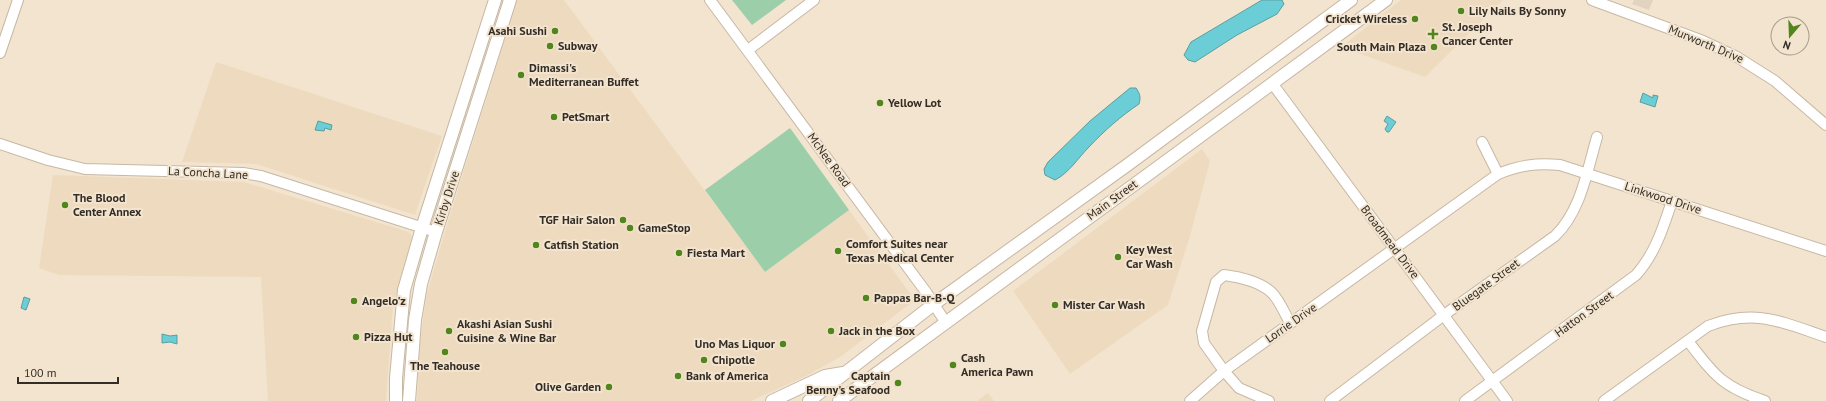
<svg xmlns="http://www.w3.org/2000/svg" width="1826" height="401" viewBox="0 0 1826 401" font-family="'PT Sans',sans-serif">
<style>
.built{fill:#eedbbf}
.industrial{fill:#e0d4c1}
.green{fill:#9cceaa}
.water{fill:#6bced6;stroke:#5a9ea1}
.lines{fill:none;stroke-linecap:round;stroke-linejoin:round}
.minor-casing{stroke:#c7b8a4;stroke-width:12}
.major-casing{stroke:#c7b8a4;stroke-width:14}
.minor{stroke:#fff;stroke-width:10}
.major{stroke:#fff;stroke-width:12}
.poi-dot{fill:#51861c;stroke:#f3e4cf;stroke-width:1.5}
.labels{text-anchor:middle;stroke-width:4;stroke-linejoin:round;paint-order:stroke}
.poi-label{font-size:12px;font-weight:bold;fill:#332d25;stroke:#f3e4cf;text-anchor:start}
.street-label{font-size:12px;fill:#332d25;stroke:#f3e4cf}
</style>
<rect width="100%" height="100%" fill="#f3e4cf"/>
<g class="built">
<path d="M517 0H564L765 272 849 210 915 300 840 357 806 376 751 401H417L419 350 426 297 446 228Z"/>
<path d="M1401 0H1503L1425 77 1341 47Z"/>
<path d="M216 62 442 136 415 215 256 164 182 162Z"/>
<path d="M1202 149 1210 161 1190 236 1168 305 1070 374 1013 291Z"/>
<path d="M53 175 244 182 406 231 411 234 412 238 393 305 386 401H268L261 277 59 275 39 268Z"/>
<path d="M988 393 994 401H977Z"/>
</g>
<path class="industrial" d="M1634 0H1653L1649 10 1632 4Z"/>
<g class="green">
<path d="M732 0H786L752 25Z"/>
<path d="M790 128 849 210 765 272 705 190Z"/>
</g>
<g class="water">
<path d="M1262 0H1282L1284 4 1277 14 1237 35 1195 62 1188 60 1184 55 1191 42Z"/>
<path d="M1130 88H1136C1140 94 1141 97 1139 104 1121 116 1104 131 1089 147 1078 158 1069 173 1055 180L1045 175 1044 169 1048 162 1090 121Z"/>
<path d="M1643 93 1653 98V95L1658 96 1655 107 1640 102Z"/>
<path d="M1387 116 1396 122 1389 132H1387L1385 129 1388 124 1384 121Z"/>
<path d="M318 121 332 125 331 130 325 128 324 131 315 130Z"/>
<path d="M24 297 30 299 26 310 21 308Z"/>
<path d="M162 334 170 336 177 335V344L170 342 162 343Z"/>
</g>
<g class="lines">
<g class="minor-casing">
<g id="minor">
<path d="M710 0 926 292 946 323"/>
<path d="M1592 0 1703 41 1737 57 1775 81 1826 125"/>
<path d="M748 50 814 0"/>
<path d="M0 53 18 0"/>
<path d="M1272 83 1507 401"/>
<path d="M1482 142 1498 174"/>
<path d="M0 144 48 160 85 169 243 173 261 176 436 232"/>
<path d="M1688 341C1714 375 1722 387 1765 401"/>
<path d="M1190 401 1224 371 1498 174C1520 165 1536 163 1560 165L1826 251"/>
<path d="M1269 401 1239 388 1224 371 1204 343 1202 331 1216 282 1224 275C1239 277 1260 282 1271 292 1279 299 1285 314 1290 323"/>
<path d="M1330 401 1444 315 1555 236C1581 211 1587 171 1597 137"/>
<path d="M1465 401 1636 275C1655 254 1663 228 1672 201"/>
<path d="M1604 401 1708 326C1755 308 1782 322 1826 337"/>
</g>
</g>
<g class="major-casing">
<g id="major">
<path d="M396 401V378L404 290 422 228 495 0"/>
<path d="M409 401 415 320 421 284 436 232 510 0"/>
<path d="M772 401 825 376 843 373"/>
<path d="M809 401 934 304 1126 166 1351 0"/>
<path d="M839 401 1386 0"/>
</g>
</g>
<use href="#minor" class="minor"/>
<use href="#major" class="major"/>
</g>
<g class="poi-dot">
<circle cx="1461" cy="11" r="4"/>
<circle cx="1415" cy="19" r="4"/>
<circle cx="555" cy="31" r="4"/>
<path d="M1431 28h4v4h4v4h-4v4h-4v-4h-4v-4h4z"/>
<circle cx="550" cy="46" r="4"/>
<circle cx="1434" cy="47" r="4"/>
<circle cx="521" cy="75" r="4"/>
<circle cx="880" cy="103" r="4"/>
<circle cx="554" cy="117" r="4"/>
<circle cx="65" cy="205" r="4"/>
<circle cx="623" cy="220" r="4"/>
<circle cx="630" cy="228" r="4"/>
<circle cx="536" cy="245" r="4"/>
<circle cx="838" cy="251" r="4"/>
<circle cx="679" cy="253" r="4"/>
<circle cx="1118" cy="257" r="4"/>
<circle cx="866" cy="298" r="4"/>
<circle cx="354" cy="301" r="4"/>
<circle cx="1055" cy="305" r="4"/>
<circle cx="449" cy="331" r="4"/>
<circle cx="831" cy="331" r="4"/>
<circle cx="356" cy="337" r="4"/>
<circle cx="783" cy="344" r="4"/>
<circle cx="445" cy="352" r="4"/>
<circle cx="704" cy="360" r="4"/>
<circle cx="953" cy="365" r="4"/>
<circle cx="678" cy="376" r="4"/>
<circle cx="898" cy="383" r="4"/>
<circle cx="609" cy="387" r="4"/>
</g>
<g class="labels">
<g class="poi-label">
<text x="1469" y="15">Lily Nails By Sonny</text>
<text x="1407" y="23" text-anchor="end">Cricket Wireless</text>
<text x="1442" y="31">St. Joseph<tspan x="1442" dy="14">Cancer Center</tspan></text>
<text x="547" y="35" text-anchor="end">Asahi Sushi</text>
<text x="558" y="50">Subway</text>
<text x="1426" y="51" text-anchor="end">South Main Plaza</text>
<text x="529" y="72">Dimassi's<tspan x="529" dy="14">Mediterranean Buffet</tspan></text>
<text x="888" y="107">Yellow Lot</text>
<text x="562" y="121">PetSmart</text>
<text x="73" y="202">The Blood<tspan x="73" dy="14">Center Annex</tspan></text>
<text x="615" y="224" text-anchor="end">TGF Hair Salon</text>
<text x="638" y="232">GameStop</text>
<text x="846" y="248">Comfort Suites near<tspan x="846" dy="14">Texas Medical Center</tspan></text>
<text x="544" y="249">Catfish Station</text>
<text x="1126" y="254">Key West<tspan x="1126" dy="14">Car Wash</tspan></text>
<text x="687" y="257">Fiesta Mart</text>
<text x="874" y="302">Pappas Bar-B-Q</text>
<text x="362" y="305">Angelo'z</text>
<text x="1063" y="309">Mister Car Wash</text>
<text x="457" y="328">Akashi Asian Sushi<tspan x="457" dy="14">Cuisine &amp; Wine Bar</tspan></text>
<text x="839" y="335">Jack in the Box</text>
<text x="364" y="341">Pizza Hut</text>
<text x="775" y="348" text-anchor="end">Uno Mas Liquor</text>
<text x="961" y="362">Cash<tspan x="961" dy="14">America Pawn</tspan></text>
<text x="712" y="364">Chipotle</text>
<text x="445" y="370" text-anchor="middle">The Teahouse</text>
<text x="686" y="380">Bank of America</text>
<text x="890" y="380" text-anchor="end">Captain<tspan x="890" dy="14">Benny's Seafood</tspan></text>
<text x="601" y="391" text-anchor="end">Olive Garden</text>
</g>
<g class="street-label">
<text transform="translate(1706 44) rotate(23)" y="4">Murworth Drive</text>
<text transform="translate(829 160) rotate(54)" y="4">McNee Road</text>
<text transform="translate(208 173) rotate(3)" y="4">La Concha Lane</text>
<text transform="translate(447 198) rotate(-72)" y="4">Kirby Drive</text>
<text transform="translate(1663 198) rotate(18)" y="4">Linkwood Drive</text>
<text transform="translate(1112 200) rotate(-36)" y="4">Main Street</text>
<text transform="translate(1390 242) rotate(53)" y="4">Broadmead Drive</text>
<text transform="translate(1486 285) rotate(-36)" y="4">Bluegate Street</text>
<text transform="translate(1584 314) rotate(-36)" y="4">Hatton Street</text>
<text transform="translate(1291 323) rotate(-35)" y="4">Lorrie Drive</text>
</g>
</g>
<g transform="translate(1790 36) rotate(199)"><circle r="19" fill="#f3e4cf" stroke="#a69b8b"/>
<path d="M0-3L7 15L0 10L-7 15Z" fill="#51861c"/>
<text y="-6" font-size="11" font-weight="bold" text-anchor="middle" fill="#332d25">N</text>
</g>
<path d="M18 377v6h100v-6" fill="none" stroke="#332d25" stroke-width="2"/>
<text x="24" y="377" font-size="12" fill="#332d25" stroke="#f3e4cf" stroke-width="3" paint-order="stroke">100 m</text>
</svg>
